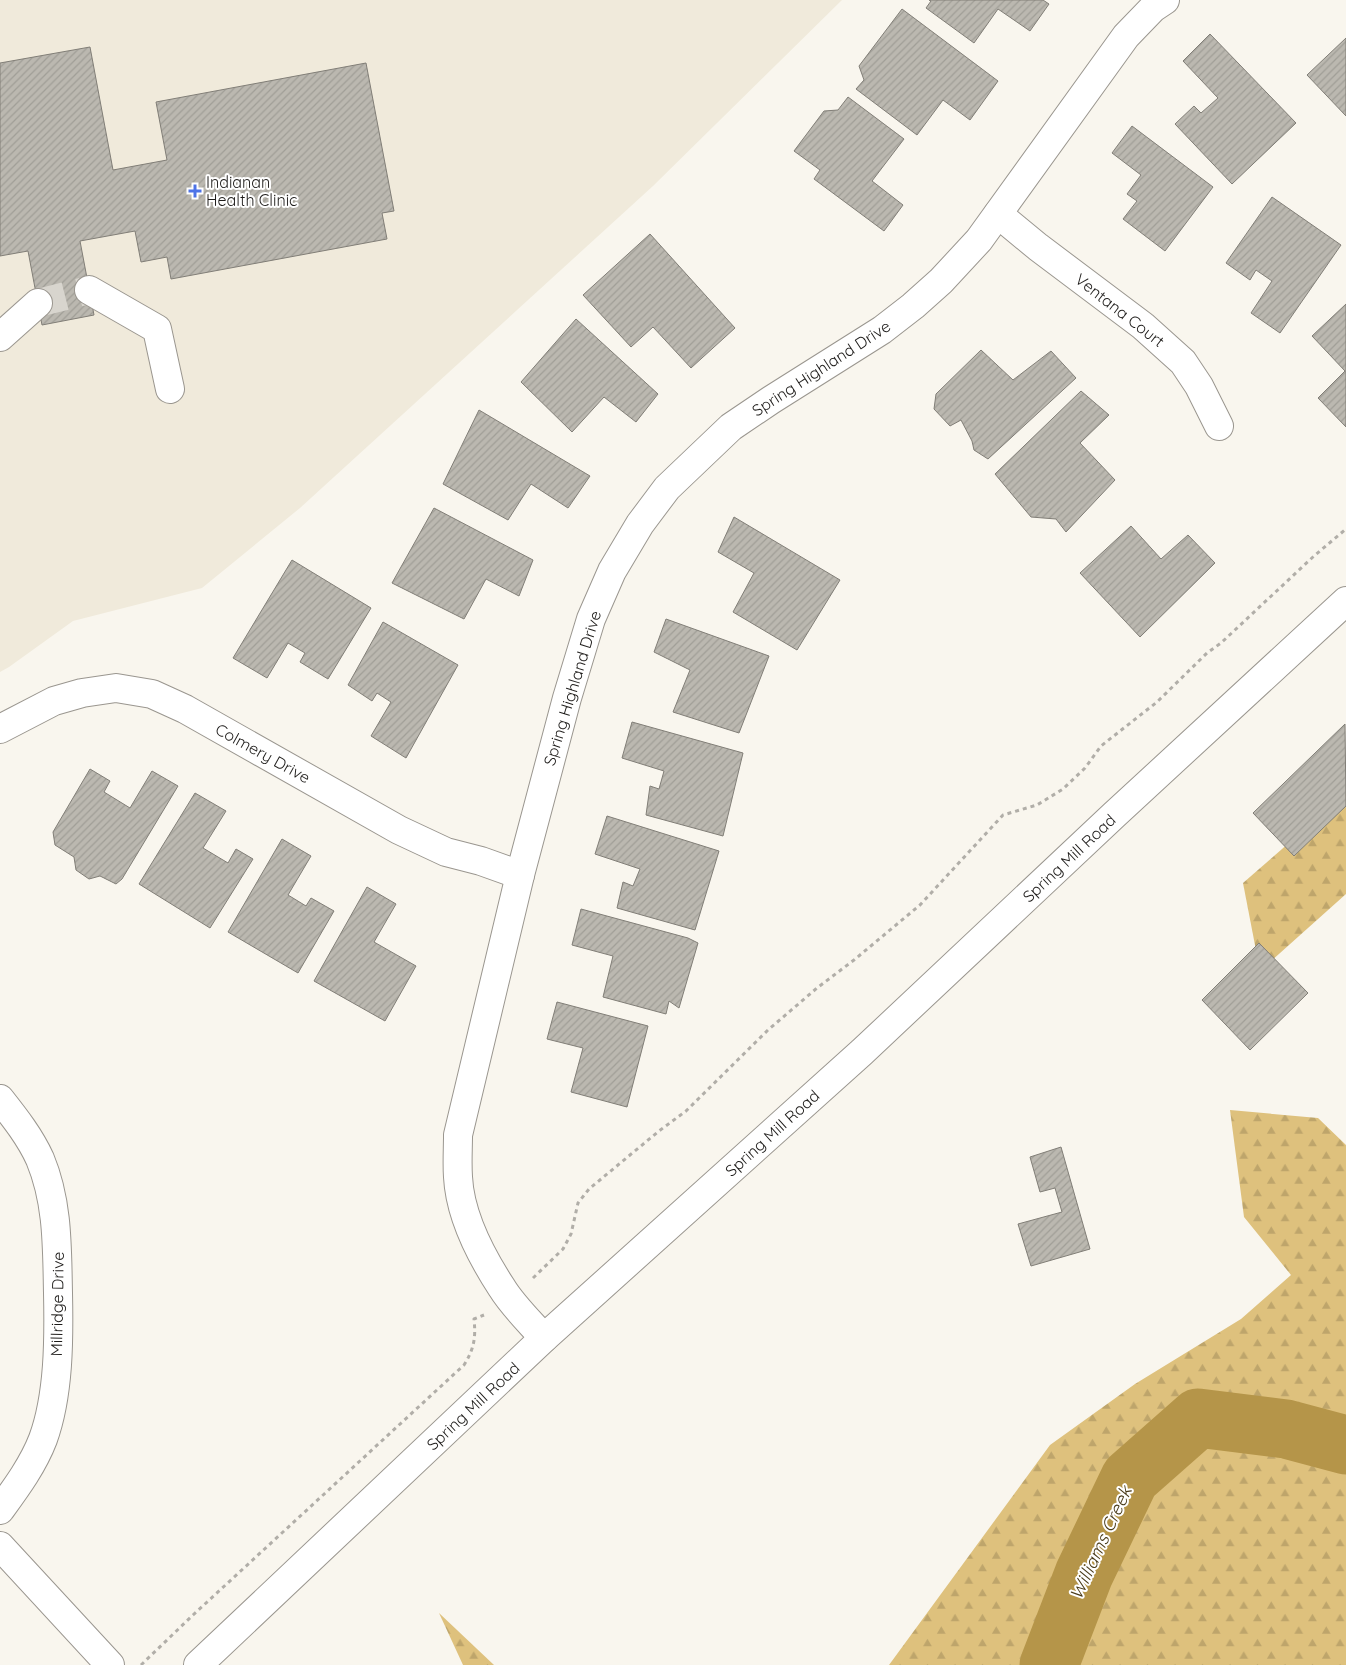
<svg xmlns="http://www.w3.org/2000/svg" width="1346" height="1665" viewBox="0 0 1346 1665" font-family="Quicksand,sans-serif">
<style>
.built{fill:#f0eadb}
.forest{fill:url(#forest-firs)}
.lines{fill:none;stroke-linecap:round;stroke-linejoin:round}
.river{stroke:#b59549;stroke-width:59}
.building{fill:url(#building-hatch);stroke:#817e77}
.minor-tunnel{stroke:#d8d5ce;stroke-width:28;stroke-dasharray:28 14;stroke-linecap:butt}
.minor-casing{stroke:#9a968f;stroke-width:30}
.path{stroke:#b1aea8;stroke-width:3;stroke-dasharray:4 4;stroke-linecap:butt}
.minor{stroke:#fff;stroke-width:28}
.poi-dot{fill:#4d73e7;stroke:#fff;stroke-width:2}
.labels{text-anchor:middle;stroke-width:4;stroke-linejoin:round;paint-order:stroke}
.poi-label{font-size:16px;fill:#1d1b19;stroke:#fff;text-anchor:start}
.street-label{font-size:16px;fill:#1d1b19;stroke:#fff}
.water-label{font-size:18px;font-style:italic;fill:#493b1a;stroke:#fff}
</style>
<defs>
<pattern id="forest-firs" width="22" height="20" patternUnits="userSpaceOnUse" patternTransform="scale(1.25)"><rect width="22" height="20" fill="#dec17d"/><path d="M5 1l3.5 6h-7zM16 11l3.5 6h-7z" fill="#bea56b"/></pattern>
<pattern id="building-hatch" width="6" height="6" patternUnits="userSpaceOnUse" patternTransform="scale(1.25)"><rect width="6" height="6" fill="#bbb8b0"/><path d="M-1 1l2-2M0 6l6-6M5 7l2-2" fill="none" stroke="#a09e97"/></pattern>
</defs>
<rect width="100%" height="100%" fill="#f9f6ee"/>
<path class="built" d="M0 0H842L653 186 300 508 202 588 73 621 9 667 0 672Z"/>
<g class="forest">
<path d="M1346 793V894L1260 971 1243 883Z"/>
<path d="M1230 1110 1318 1118 1346 1145V1665H889L1050 1445 1135 1384 1241 1319 1291 1275 1244 1217Z"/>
<path d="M439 1613 494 1665H463Z"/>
</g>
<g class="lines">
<path class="river" d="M1049 1665 1084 1574 1130 1478 1198 1418 1286 1429 1346 1445"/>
</g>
<g class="building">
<path d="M929 0H1043L1049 4 1030 31 998 9 974 43 926 8 931 1Z"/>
<path d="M902 9 998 81 970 120 943 100 917 135 856 89 864 80 859 66Z"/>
<path d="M1210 34 1296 123 1232 184 1175 124 1194 106 1201 113 1218 98 1183 61Z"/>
<path d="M1346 38V116L1307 75Z"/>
<path d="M90 47 113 170 167 160 156 102 366 63 394 211 382 213 387 239 171 279 167 257 141 262 135 231 80 241 94 315 42 325 28 251 0 256V63Z"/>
<path d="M848 97 904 139 872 181 903 205 884 231 814 179 820 170 794 151 824 111 838 110Z"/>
<path d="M1132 126 1213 187 1165 251 1123 219 1137 201 1127 194 1141 175 1112 153Z"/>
<path d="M1272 197 1341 245 1280 333 1251 313 1272 281 1256 270 1250 280 1226 263Z"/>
<path d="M650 234 735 328 691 368 653 327 631 347 583 295Z"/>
<path d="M1346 304V427L1318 398 1345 371 1312 336Z"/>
<path d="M576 319 658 394 636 422 604 397 572 432 521 382Z"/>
<path d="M981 350 1013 380 1051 351 1076 378 988 459 974 450 972 441 961 420 950 426 934 409 936 394Z"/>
<path d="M1081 391 1109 415 1080 443 1115 480 1066 532 1056 519 1031 517 995 474Z"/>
<path d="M479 410 590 476 568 508 531 484 508 520 443 484Z"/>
<path d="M434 508 533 560 519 596 486 579 464 619 392 583Z"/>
<path d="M734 517 840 580 797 650 733 612 754 573 718 552Z"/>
<path d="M1131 526 1161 559 1188 535 1215 563 1140 637 1080 573Z"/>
<path d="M292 560 371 608 328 679 300 662 305 653 288 643 267 678 233 658Z"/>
<path d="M666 619 769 656 739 733 673 712 690 670 654 652Z"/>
<path d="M383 622 458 665 406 758 371 736 391 702 377 693 372 701 348 685Z"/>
<path d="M632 722 743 753 723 836 646 815 650 786 659 789 664 771 622 758Z"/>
<path d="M1345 724 1346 806 1294 856 1253 813Z"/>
<path d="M90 769 110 781 104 792 130 808 152 771 178 786 122 879 116 884 100 876 89 879 76 870 74 857 55 845 53 832Z"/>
<path d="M195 793 226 811 203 848 228 863 236 849 253 859 210 928 139 884Z"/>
<path d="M607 816 719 851 695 930 617 908 623 882 633 886 640 869 595 854Z"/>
<path d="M282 839 311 856 288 895 306 906 311 898 334 911 298 973 228 932Z"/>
<path d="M367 887 396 904 374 942 416 966 385 1021 314 981Z"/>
<path d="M581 909 688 938 698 943 679 1008 669 1001 666 1014 603 997 613 956 572 945Z"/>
<path d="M1259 943 1308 993 1250 1050 1202 1000Z"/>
<path d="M557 1002 648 1026 627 1107 571 1092 583 1048 547 1039Z"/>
<path d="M1061 1147 1090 1249 1031 1266 1018 1224 1062 1212 1055 1188 1040 1192 1030 1157Z"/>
</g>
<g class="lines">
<path class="minor-tunnel" d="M38 303 89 290"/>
<g class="minor-casing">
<g id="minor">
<path d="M998 214 1038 247 1143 326 1183 362 1199 386 1219 426"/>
<path d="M89 290 157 329 170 389"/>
<path d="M0 337 38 303"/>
<path d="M0 729 54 701 82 693 116 688 152 694 185 709 399 830 446 852 481 861 520 875"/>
<path d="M0 1099C15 1118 30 1137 40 1159 58 1202 57 1247 58 1293 59 1339 59 1395 43 1439 33 1465 16 1488 0 1510"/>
<path d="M544 1338C530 1322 513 1306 502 1288 481 1256 460 1216 458 1177 457 1163 458 1149 458 1135L520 875 567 698 591 619 612 571 640 524 667 488 731 427 771 400 882 330 913 306 941 281 979 240 1126 36 1153 8 1165 0"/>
<path d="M0 1546 110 1665"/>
<path d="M198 1665 544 1338 862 1052 1114 815 1346 601"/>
</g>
</g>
<g class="path">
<path d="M533 1278 563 1249 571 1234 578 1203 589 1189 659 1131 686 1111 768 1030 817 988 854 960 920 905 1003 815 1037 805 1063 789 1085 768 1101 746 1157 702 1207 653 1221 643 1314 556 1346 529"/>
<path d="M141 1665 193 1615 464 1365C474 1349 476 1338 474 1319L484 1315"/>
</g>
<use href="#minor" class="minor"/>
</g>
<path class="poi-dot" d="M192.5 183.5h5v5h5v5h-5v5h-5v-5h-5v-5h5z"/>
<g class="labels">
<g class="poi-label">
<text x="206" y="188">Indianan<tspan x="206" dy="18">Health Clinic</tspan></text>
</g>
<g class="street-label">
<text transform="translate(1120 310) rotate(38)" y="6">Ventana Court</text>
<text transform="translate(821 368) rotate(-33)" y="6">Spring Highland Drive</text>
<text transform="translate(572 688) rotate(-73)" y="6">Spring Highland Drive</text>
<text transform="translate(263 753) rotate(29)" y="6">Colmery Drive</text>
<text transform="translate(1069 858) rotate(-43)" y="6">Spring Mill Road</text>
<text transform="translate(772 1133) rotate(-42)" y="6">Spring Mill Road</text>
<text transform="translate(57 1304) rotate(-89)" y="6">Millridge Drive</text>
<text transform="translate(473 1406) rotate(-43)" y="6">Spring Mill Road</text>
</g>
<g class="water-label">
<text transform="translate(1101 1543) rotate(-65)" y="6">Williams Creek</text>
</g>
</g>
</svg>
